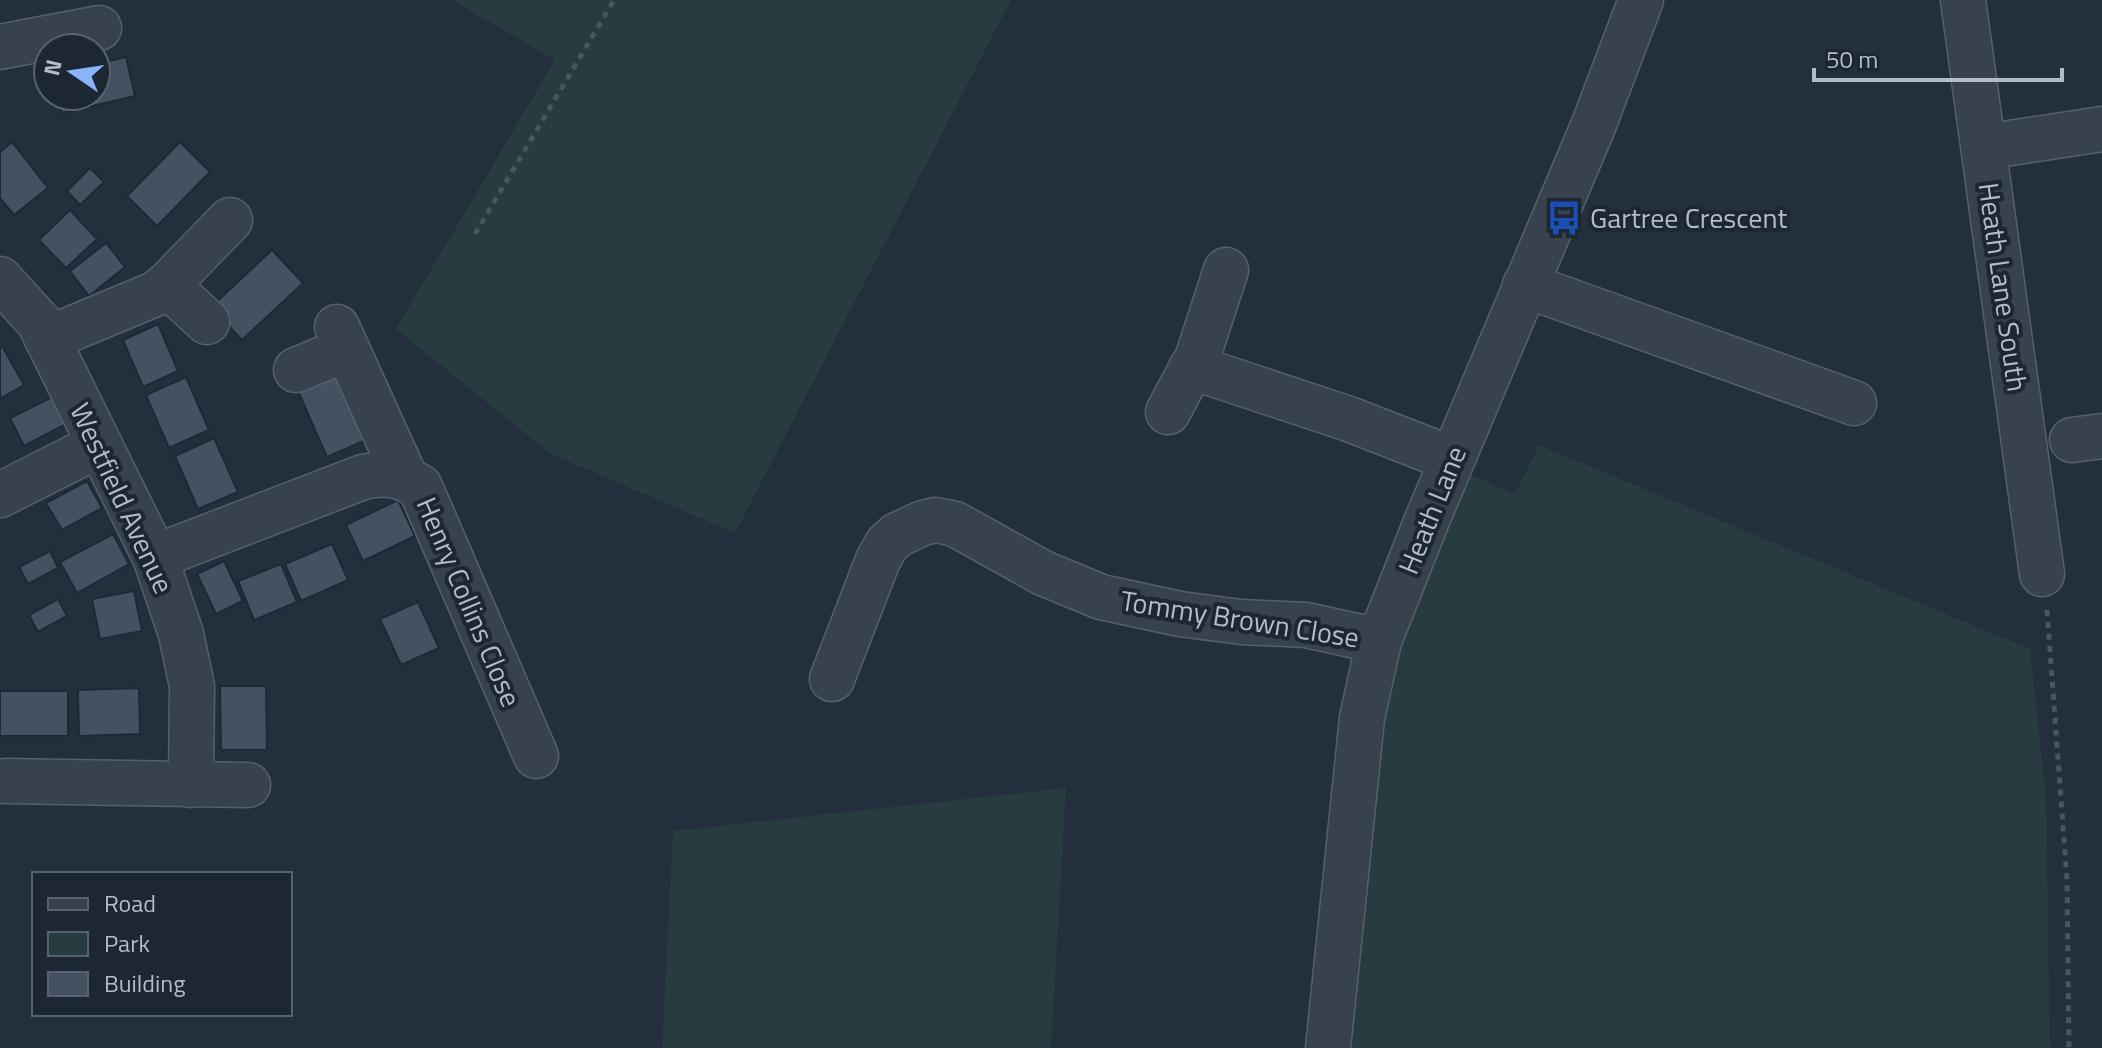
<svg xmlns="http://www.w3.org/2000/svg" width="2102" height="1048" viewBox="0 0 2102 1048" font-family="'Titillium Web',sans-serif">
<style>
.green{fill:#263c3f}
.building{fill:#455162;stroke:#1f2835;stroke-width:2}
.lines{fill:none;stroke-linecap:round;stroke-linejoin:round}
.minor-casing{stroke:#565f6c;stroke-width:47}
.path{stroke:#44595c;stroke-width:5;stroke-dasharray:6 6;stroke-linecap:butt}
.minor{stroke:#38414e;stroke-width:44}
.labels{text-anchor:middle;stroke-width:8;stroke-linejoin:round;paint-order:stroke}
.poi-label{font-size:28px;fill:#b4bcc9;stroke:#1d2633;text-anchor:start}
.street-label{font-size:28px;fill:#b4bcc9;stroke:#1d2633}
</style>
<rect width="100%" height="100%" fill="#242f3e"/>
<g class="green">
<path d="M452 0H1011L735 533 551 454 396 329 555 60Z"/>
<path d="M1539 445 2030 649 2046 797 2050 1048H1345L1373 743 1394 666 1465 472 1515 494Z"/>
<path d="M1066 788 1051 1048H662L673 831Z"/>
</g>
<g class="building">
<path d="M126 57 135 96 62 113 58 96H96V64Z"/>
<path d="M12 142 48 188 14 215 0 198V152Z"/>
<path d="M180 142 210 172 157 226 127 196Z"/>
<path d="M90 168 104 182 80 205 67 191Z"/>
<path d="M70 210 97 239 66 268 39 240Z"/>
<path d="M106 243 125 267 89 296 70 271Z"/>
<path d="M272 250 303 283 242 340 211 307Z"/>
<path d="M158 324 178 371 143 387 123 340Z"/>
<path d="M2 346 24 385 0 399V348Z"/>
<path d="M336 372 366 440 327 457 297 389Z"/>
<path d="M186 377 209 430 169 448 146 395Z"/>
<path d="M52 397 66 424 24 446 10 418Z"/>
<path d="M214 438 238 492 198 509 175 456Z"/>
<path d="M87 481 102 508 62 530 46 503Z"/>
<path d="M398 500 415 536 363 561 346 525Z"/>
<path d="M113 534 129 564 77 593 60 562Z"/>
<path d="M332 544 348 580 301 601 285 564Z"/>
<path d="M50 551 58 568 28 584 19 567Z"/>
<path d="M224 561 243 601 216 614 197 574Z"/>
<path d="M281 564 297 602 254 620 238 581Z"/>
<path d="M134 591 142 631 100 639 92 599Z"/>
<path d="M58 599 67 616 38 632 29 615Z"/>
<path d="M418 602 439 648 401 665 380 619Z"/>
<path d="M220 686H266L267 750H221Z"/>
<path d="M139 688 140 734 79 736 78 690Z"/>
<rect x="0" y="691" width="68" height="45"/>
</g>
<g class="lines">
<g class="minor-casing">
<g id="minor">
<path d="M1963 0 2042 574"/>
<path d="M0 47 99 28"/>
<path d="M1984 147 2102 129"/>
<path d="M1226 270 1197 359 1192 367 1349 419 1452 459"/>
<path d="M0 279 39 322 155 557 181 634 192 686 191 785"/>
<path d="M167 285 207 322"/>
<path d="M1525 285 1854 403"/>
<path d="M337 327 405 477"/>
<path d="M47 339 155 294 167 285 230 220"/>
<path d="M296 370 347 349"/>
<path d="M1168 412 1192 367"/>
<path d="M2072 440 2102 436"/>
<path d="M0 495 99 445"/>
<path d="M155 557 363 477C387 472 400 474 420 487L536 756"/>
<path d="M832 679 878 560 887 544 897 535 923 523 935 520 946 522 955 524 1043 573 1101 597 1180 614 1241 622 1306 625 1379 641"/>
<path d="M5 781 248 785"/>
<path d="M1328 1048 1362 718 1379 641 1427 520 1594 124 1641 0"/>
</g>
</g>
<g class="path">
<path d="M475 234 614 0"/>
<path d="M2047 610 2067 880 2069 1048"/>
</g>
<use href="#minor" class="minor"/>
</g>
<defs>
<g id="bus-bare" transform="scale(2.76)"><path d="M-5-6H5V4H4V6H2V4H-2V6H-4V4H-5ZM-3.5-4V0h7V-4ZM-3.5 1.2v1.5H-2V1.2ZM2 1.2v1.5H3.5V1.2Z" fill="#1a4fb4" stroke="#1d2633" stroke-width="2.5" paint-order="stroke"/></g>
</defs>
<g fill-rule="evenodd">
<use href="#bus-bare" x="1564" y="218"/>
</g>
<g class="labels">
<g class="poi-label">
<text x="1590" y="228">Gartree Crescent</text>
</g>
<g class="street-label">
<text transform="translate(2003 287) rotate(82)" y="10">Heath Lane South</text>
<text transform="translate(122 498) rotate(65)" y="10">Westfield Avenue</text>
<text transform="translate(1432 510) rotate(-68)" y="10">Heath Lane</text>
<text transform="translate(469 602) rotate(67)" y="10">Henry Collins Close</text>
<text transform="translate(1240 619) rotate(9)" y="10">Tommy Brown Close</text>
</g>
</g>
<rect x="32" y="872" width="260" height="144" fill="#1d2633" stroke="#59626f" stroke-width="2"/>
<rect x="48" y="898" width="40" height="12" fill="#38414e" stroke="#59626f" stroke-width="2"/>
<text x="104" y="912" font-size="24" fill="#b4bcc9">Road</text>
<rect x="48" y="932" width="40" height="24" fill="#263c3f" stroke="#59626f" stroke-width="2"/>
<text x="104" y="952" font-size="24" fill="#b4bcc9">Park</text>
<rect x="48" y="972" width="40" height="24" fill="#455162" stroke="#59626f" stroke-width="2"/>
<text x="104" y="992" font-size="24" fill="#b4bcc9">Building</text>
<g transform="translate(72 72) rotate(283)"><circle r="38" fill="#1d2633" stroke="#59626f" stroke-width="2"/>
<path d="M0-6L14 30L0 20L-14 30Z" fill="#8ab4f8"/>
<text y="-12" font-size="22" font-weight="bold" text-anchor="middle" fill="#b4bcc9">N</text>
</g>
<path d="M1814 68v12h248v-12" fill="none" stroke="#b4bcc9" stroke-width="4"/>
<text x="1826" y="68" font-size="24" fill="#b4bcc9" stroke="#1d2633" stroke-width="6" paint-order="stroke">50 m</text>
</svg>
